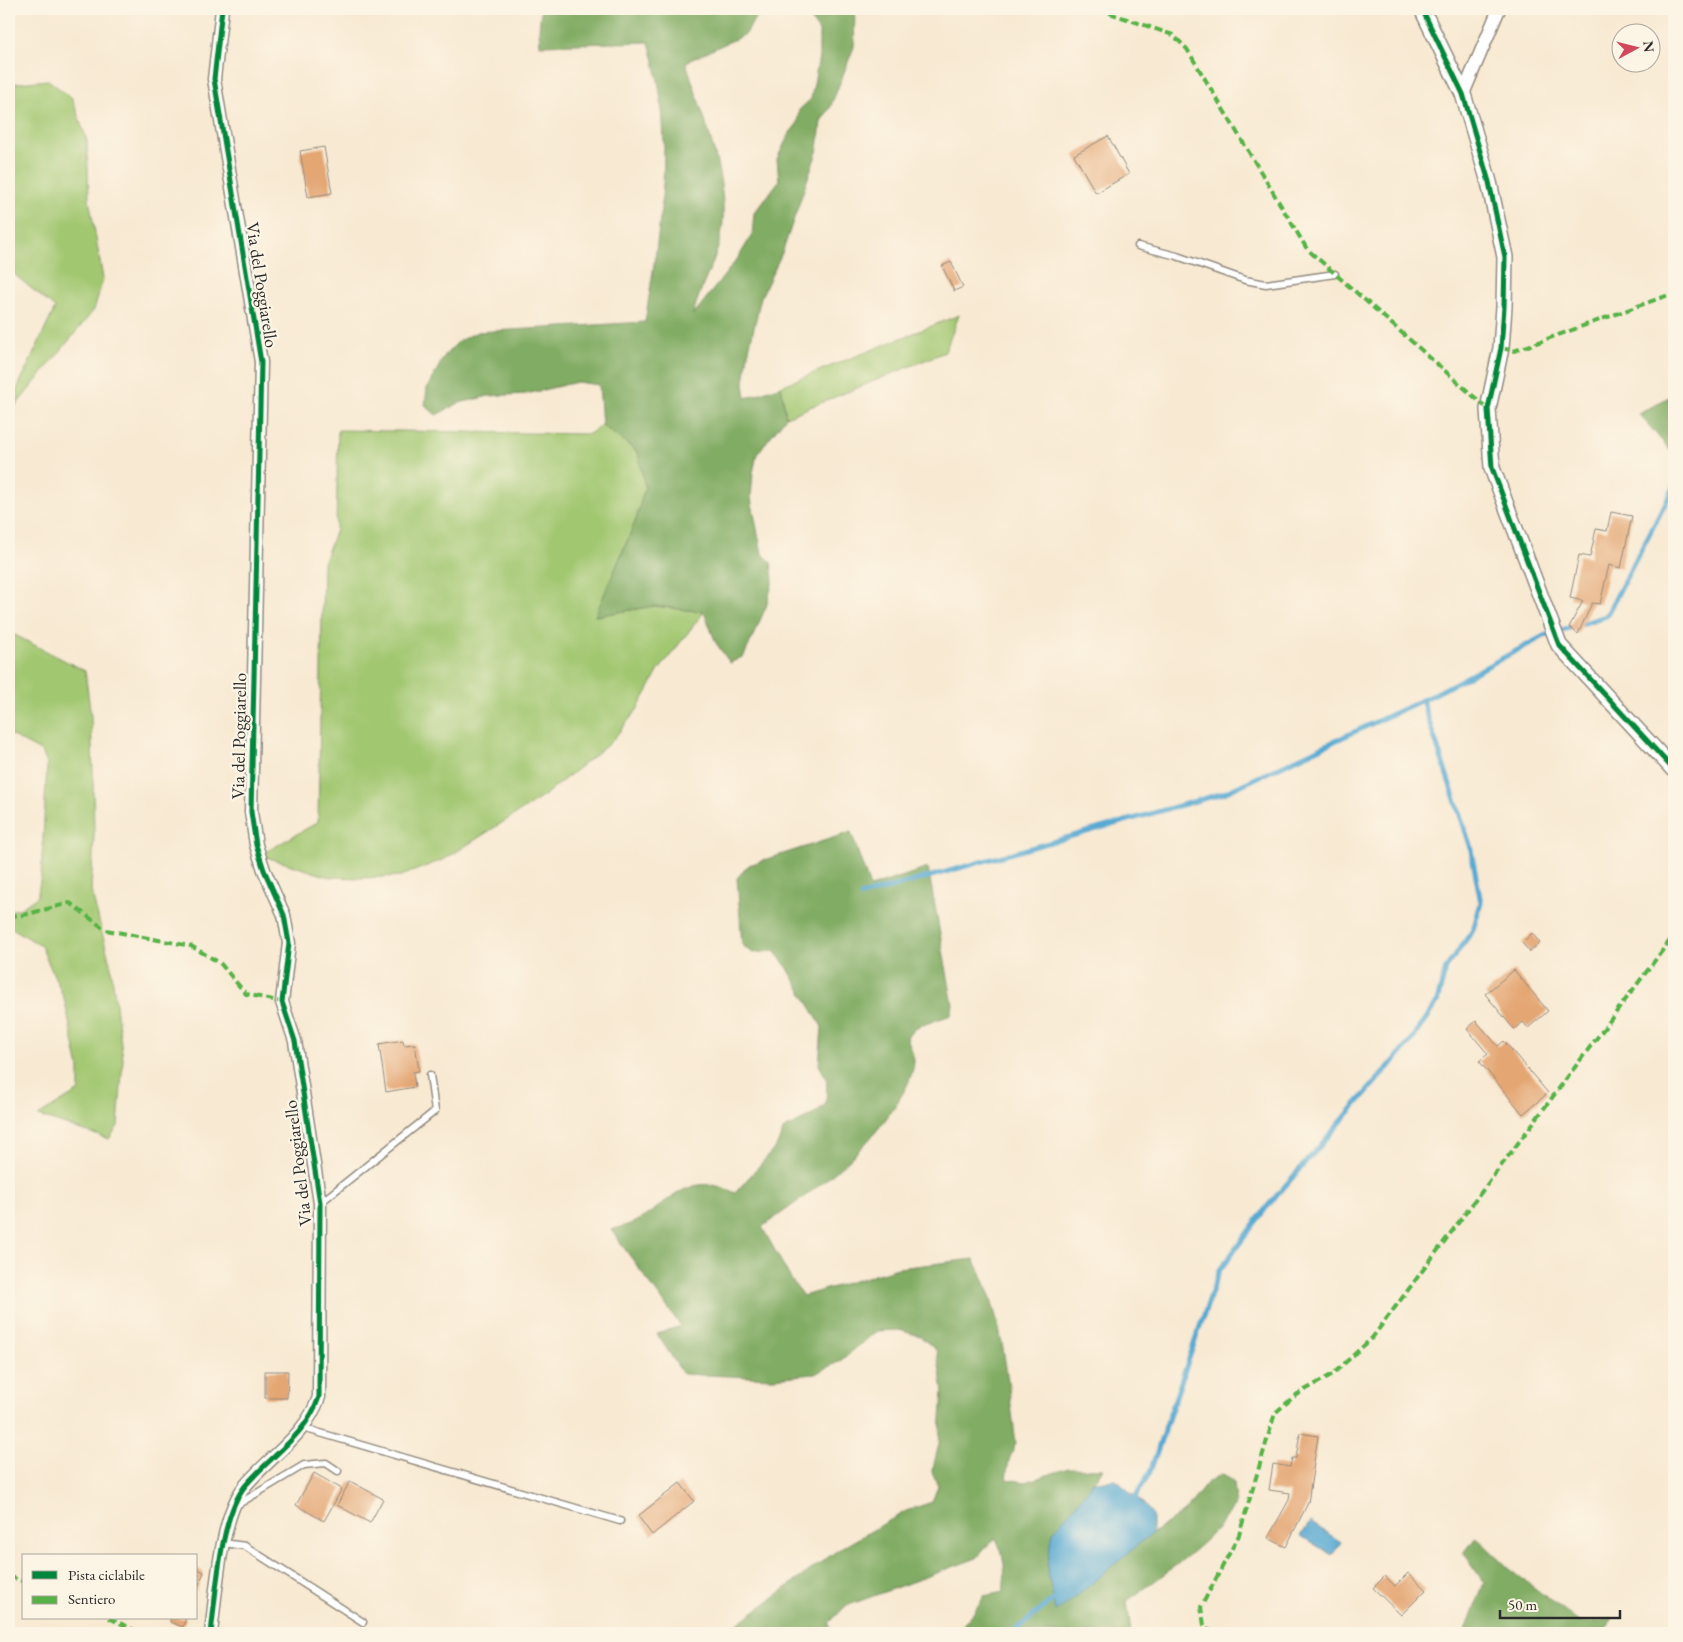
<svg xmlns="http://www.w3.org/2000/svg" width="1683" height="1642" viewBox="0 0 1683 1642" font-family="'EB Garamond',serif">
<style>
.green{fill:#a2c771;stroke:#66794e}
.forest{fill:#81ac63;stroke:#566c47;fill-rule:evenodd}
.water{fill:#57a9d2;stroke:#416a7e}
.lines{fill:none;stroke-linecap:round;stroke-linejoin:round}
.stream{stroke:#57a9d2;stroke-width:5}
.building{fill:#e4a673}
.service-casing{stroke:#928a7e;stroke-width:9}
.minor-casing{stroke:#928a7e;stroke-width:15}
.tertiary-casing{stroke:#928a7e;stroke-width:18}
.service{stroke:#fff;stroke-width:6}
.minor{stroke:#fff;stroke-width:12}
.tertiary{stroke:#fff;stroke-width:15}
.quiet{stroke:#56b246;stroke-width:4;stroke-dasharray:8 4;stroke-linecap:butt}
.cycleway-casing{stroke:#fcf5e5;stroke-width:8}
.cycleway{stroke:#00873e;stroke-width:5}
.labels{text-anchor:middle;stroke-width:4.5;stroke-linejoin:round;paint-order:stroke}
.street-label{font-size:18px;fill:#2b2b2b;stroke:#fcf5e5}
</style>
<rect width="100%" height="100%" fill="#fcf5e5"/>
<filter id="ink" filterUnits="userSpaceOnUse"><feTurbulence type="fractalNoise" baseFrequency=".02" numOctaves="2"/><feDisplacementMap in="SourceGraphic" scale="10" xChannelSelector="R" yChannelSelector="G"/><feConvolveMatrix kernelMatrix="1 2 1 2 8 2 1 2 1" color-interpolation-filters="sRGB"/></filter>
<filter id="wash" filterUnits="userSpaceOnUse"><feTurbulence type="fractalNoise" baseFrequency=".0096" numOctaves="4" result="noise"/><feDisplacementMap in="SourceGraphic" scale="20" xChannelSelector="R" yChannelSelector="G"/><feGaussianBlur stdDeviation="1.12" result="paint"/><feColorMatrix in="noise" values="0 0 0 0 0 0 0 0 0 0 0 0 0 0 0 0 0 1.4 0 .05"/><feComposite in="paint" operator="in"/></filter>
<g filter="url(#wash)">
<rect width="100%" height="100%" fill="#f8e9d2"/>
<g class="green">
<path d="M48 80 72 98 87 141 89 198 103 279 94 310 9 414V406L55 308 9 270V84Z"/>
<path d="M959 315 945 352 786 417 781 386Z"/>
<path d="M602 425 638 452 645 487 636 520 596 616 654 606 704 612 659 670 637 710 611 742 541 798 445 859 401 876 362 878 329 877 260 855 318 822 323 563 336 530 338 430 589 434Z"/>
<path d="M9 632 85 671 91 717 93 774 94 837 91 890 111 967 123 1059 118 1126 109 1139 38 1116 79 1091V1068L64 998 41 946 9 926V911L21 908 37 897 41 876 47 764 42 752 9 734Z"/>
</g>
<g class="forest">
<path d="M541 9H855L854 47 830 108 821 121 818 149 782 253 761 297 748 354 744 383 746 398 781 386 786 417 757 454 753 473 751 498 756 524 762 553 771 562 773 580 766 607 744 656 730 663 716 643 704 612 654 606 595 616 636 520 645 487 638 452 602 425 599 385 577 382 526 394 489 396 459 403 436 415 425 405 427 388 445 355 459 341 477 332 645 322C660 226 677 138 649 42L540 45 539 30ZM779 12 807 14 819 31V57L811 99 799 110 797 124 789 134 777 159 779 181 754 213 752 235 738 258 693 315C699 288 715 264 721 236 732 184 701 112 686 62L746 34 755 18Z"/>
<path d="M1674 394V455L1639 414Z"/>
<path d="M851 832 870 887 928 868 953 1005 951 1015 917 1027 907 1037C909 1044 914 1055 914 1062 913 1076 905 1090 898 1101 865 1155 813 1191 762 1227L792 1281 803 1296 898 1268 974 1259C1004 1315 1007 1380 1016 1443L1009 1460 1006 1479 1026 1482 1068 1468 1103 1469 1088 1489 1071 1601 1136 1544 1184 1512 1208 1482 1222 1474 1234 1483C1234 1488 1236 1494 1235 1499 1231 1530 1153 1582 1127 1601L1131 1633H956L974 1612 984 1596 1003 1592C1006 1572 1005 1555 995 1537L977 1558 846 1606 829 1623 831 1633H725L838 1550 906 1511 932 1502 938 1486 932 1472 939 1444 943 1392 937 1351 920 1336 899 1330 877 1331 840 1361 815 1374 773 1378 683 1374 657 1334 681 1326 611 1230C620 1227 629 1225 637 1221 672 1202 689 1169 735 1193L776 1147 784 1129 811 1116 826 1104 827 1079 819 1065 822 1027 787 967 774 951 753 953 742 945 737 878 749 865Z"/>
<path d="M1476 1537 1511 1570 1580 1623 1613 1619 1605 1633H1465L1484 1583 1464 1553Z"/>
</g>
<g class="water">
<path d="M1116 1480 1142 1502 1152 1514V1533L1071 1601 1055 1611 1047 1566 1053 1532 1094 1482Z"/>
<path d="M1310 1522 1341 1542 1332 1555 1301 1536Z"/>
</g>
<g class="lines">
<g class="stream">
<path d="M861 896 1224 793 1433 695 1544 636 1606 616 1674 487"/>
<path d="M1133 1501 1150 1472 1219 1271 1266 1208 1411 1041 1437 1002 1446 968 1473 930 1481 903 1470 845 1422 700"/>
<path d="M1012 1633 1057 1597"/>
</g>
</g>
<g id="blocks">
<g class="building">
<path d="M1108 136 1129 174 1096 193 1074 155Z"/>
<path d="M324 147 332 193 308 197 300 151Z"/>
<path d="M951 262 963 287 954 291 942 266Z"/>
<path d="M1611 512 1632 516 1621 568 1609 565 1600 604 1592 603 1578 634 1569 627 1583 601 1570 598 1579 555 1590 557 1596 529 1607 531Z"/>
<path d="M1532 933 1540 943 1530 952 1522 943Z"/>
<path d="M1514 970 1548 1011 1528 1028 1523 1022 1514 1029 1485 994Z"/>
<path d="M1476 1021 1498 1046 1504 1041 1548 1093 1523 1114 1479 1061 1488 1054 1467 1029Z"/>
<path d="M403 1040 404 1045 415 1044 419 1071 413 1072 415 1087 386 1092 379 1044Z"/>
<path d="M265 1371H288L287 1398H265Z"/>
<path d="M1300 1433 1318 1436 1308 1503 1286 1547 1268 1538 1289 1500 1290 1493 1269 1490 1273 1464 1290 1467 1292 1458H1296Z"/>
<path d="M314 1473 342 1489 324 1521 296 1505Z"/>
<path d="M350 1481 383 1499 370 1523 337 1505Z"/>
<path d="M680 1483 694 1501 652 1535 638 1516Z"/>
<path d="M196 1568 204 1572 196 1592Z"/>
<path d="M1408 1573 1426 1590 1401 1615 1373 1588 1385 1576 1395 1586Z"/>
<path d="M171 1618H186L183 1627 170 1622Z"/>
</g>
</g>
</g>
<g filter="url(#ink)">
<use href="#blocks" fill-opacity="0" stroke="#928a7e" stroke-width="1"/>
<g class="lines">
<g class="service-casing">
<g id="service">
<path d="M1138 246 1177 256 1245 280 1266 284 1335 274"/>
<path d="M320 1203 435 1111 430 1075"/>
<path d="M303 1428 620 1521"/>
<path d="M237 1505 304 1465 326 1463 338 1471"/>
<path d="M223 1543 245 1546 363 1622"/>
</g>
</g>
<g class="minor-casing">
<g id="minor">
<path d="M1463 94 1499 9"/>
<path d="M211 1633C216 1594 220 1517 245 1486 270 1456 306 1436 319 1397L320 1203 295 1041 282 1002 289 943 284 915 264 870 256 845 251 812 261 362 214 79 222 9"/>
</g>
</g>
<g class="tertiary-casing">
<path id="tertiary" d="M1422 9 1463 94 1489 182 1505 257 1504 307 1501 348 1488 409 1492 468 1559 645 1674 770"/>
</g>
<use href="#service" class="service"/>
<use href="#minor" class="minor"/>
<use href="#tertiary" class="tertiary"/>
<g class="quiet">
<path d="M1098 9 1173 35 1187 49 1307 249 1488 409"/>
<path d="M1501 348 1514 351 1674 293"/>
<path d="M9 915 20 916 70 903 106 930 191 946 220 963 246 994 282 1002"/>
<path d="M9 1576 24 1582"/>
<path d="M109 1618 141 1633"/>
<path d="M1213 1633 1204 1625 1201 1607 1239 1535 1275 1413 1296 1395 1333 1374 1372 1338 1674 935"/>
</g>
<g class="cycleway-casing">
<g id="cycleway">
<path d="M1422 9 1463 94 1489 182 1505 257 1504 307 1501 348 1488 409 1492 468 1559 645 1674 770"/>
<path d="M211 1633C216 1594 220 1517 245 1486 270 1456 306 1436 319 1397L320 1203 295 1041 282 1002 289 943 284 915 264 870 256 845 251 812 261 362 214 79 222 9"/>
</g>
</g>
<use href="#cycleway" class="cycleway"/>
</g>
</g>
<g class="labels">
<g class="street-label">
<text transform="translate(262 285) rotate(81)" y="6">Via del Poggiarello</text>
<text transform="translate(239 736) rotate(-89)" y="6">Via del Poggiarello</text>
<text transform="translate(298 1163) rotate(-97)" y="6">Via del Poggiarello</text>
</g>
</g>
<rect width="1683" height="1642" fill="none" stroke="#fcf5e5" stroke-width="30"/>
<rect x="22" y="1554" width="175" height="65" fill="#fcf5e5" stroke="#a8a49b"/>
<rect x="32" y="1571" width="25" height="8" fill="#00873e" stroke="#a8a49b"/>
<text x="68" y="1580" font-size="15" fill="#2b2b2b">Pista ciclabile</text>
<rect x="32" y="1596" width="25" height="8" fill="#56b246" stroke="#a8a49b"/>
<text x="68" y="1604" font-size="15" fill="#2b2b2b">Sentiero</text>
<g transform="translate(1636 48) rotate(83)"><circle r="24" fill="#fcf5e5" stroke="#a8a49b"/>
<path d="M0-4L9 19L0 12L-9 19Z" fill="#d1495b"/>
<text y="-8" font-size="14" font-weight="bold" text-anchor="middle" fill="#2b2b2b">N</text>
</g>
<path d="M1500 1610v8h120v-8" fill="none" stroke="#2b2b2b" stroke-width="2.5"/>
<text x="1508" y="1610" font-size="15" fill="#2b2b2b" stroke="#fcf5e5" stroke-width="4" paint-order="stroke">50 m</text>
</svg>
